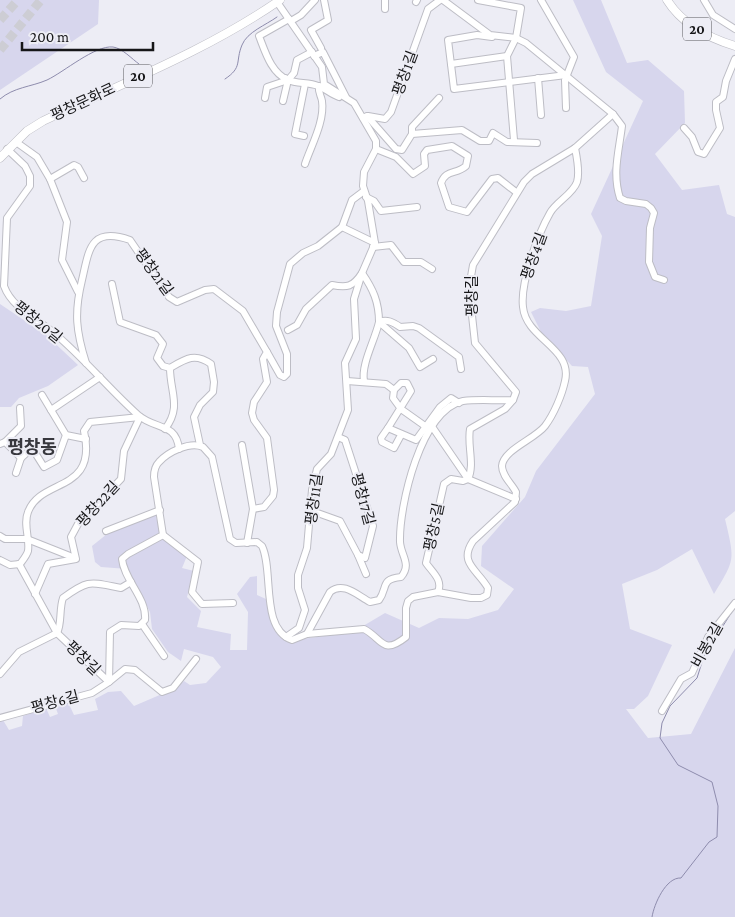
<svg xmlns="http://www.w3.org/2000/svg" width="735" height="917" viewBox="0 0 735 917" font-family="'Crimson Pro','Noto Sans KR',serif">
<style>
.green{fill:#d7d6ed}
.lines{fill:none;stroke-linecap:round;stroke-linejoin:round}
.stream{stroke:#8e8cad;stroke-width:1}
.highway-tunnel{stroke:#cdcdd4;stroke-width:9;stroke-dasharray:9 4.5;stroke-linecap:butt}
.minor-casing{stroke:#bdbdc5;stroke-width:8}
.major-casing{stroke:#bdbdc5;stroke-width:9}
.minor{stroke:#fff;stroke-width:6}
.major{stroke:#fff;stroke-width:8}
.labels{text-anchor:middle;stroke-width:4;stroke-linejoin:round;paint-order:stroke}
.shield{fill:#ededf5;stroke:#56565a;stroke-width:1}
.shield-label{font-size:14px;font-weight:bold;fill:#161618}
.street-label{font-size:15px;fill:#161618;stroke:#ededf5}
.quarter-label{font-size:18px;font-weight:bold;fill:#38383e;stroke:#ededf5}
</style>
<rect width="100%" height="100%" fill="#ededf5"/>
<g class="green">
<path d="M0 0H99L98 24 0 90Z"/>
<path d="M573 0H601L627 63 648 60 684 91 685 123 655 154 682 190 719 185 727 214 735 217V511L725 519C735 561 735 559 714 594L692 549 657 570 622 584 630 629 672 645 648 696 634 709H626L648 738 691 734 735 648V917H0V721L3 720 9 730 22 726 23 716 46 708 50 717 58 714 55 706 68 702 74 715 98 710 95 699 108 692 121 691 134 706 176 688 184 681 190 685 206 683 221 667 213 657 184 649 181 661 168 652 152 629 150 612 128 569 101 567 95 562 92 546 107 534 155 512C160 536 168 542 187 556L182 568 194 571 187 597 201 611 197 627 231 634 230 650H247L248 612 237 594 250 577 257 576V595L266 599C269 615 271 635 288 641L353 632 385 613 419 628 439 618 468 619 498 610 514 589 481 566 482 546 525 497 536 471 595 394 588 367 572 366 541 332 531 312 540 308 566 311 591 306 602 236 591 214 643 101 606 72Z"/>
<path d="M0 304 46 335 78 365 48 386 19 398 11 407H0Z"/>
</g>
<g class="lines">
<g class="stream">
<path d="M225 79C243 67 235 62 242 45 247 32 266 25 277 17"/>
<path d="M0 99C14 87 31 87 47 80 64 72 95 45 113 47 122 48 132 59 139 64"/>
<path d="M652 917C654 904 666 877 681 878L709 842 717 837 718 806 712 782 678 765 660 738 662 723 670 706 697 678 704 656 733 610"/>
</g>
<g class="highway-tunnel">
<path d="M0 20 18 0"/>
<path d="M0 50 41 0"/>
</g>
<g class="minor-casing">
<g id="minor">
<path d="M443 0 490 35 516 38 526 43 613 114 622 126C619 151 612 173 620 198L626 201 646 204 651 208 654 213 650 228 649 262 655 277 664 280"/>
<path d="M478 0 521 8 516 38 507 56 514 140"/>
<path d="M541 0 574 57 565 80 566 108"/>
<path d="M704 0 713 15 735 29"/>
<path d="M277 2 322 67 324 84 354 103 376 141V149L364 172 363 186 368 201 375 243 362 273 354 299 356 339 345 363 348 410 331 454 317 469 312 490 307 548 298 575V588L305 610 299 628 286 637"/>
<path d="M416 2 417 0"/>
<path d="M385 9V0"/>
<path d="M289 19 259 36C265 51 271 73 288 80 297 84 309 82 318 86 326 89 331 94 339 97"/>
<path d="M291 21 301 15 315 0"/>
<path d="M492 37 477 35 448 40 454 89 566 75"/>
<path d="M321 48 311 30 328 20 324 0"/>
<path d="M314 56 323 52 346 97"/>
<path d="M451 64 507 56"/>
<path d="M538 78 541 115"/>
<path d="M265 98 267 87 285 81V78"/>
<path d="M283 101 288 80 294 73 297 60 312 52"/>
<path d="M368 116 385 119 391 112 428 9 440 0"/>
<path d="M363 118 367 116 396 149 402 150 412 134 462 130 480 141H489L493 133 507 142 537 143"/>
<path d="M684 128 692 137 698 152 704 154 720 128 716 110V102L723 97 726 81 735 59"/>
<path d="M412 134V127L439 98"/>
<path d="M304 136 295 134 305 84"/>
<path d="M16 142 37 157 50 179"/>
<path d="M7 149 25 166 30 176V186L7 218 4 286C12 308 36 318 53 332 84 358 109 389 138 415 155 430 176 422 179 449"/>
<path d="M376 149 396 157 413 174 425 166 424 154 427 150 452 146 468 156 466 166C456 175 446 169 441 183L449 207 467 212 492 179 498 178 516 192"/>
<path d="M305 164C311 146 325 121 322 101 321 95 318 93 319 86"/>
<path d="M366 197 374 201 381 211 417 207"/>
<path d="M342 227 375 243"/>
<path d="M373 247 391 245 404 262H421L432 269"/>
<path d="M112 284 120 322 156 335 163 344 157 358 163 366 170 368"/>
<path d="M78 292 62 260 67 222 50 179 74 165 78 167 84 178"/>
<path d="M288 330 297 325 306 309 332 285C347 288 353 287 362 273 373 289 379 302 379 322L409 348 420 367 433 359"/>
<path d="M267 352 280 375 284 377 287 374V354L276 326 277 312 290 264 303 253 318 246 342 227 352 200 364 191"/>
<path d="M86 363C76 331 74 313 82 280 89 250 90 226 130 240L169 297 177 302 205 290 214 289 243 311 267 352 263 359 267 382 254 402 252 413 254 420 267 438 274 490 273 496 264 507 253 509"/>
<path d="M347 381 386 384 394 390"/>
<path d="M364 381C361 364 375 340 379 322 387 319 393 322 400 327L413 326 419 328 459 357 461 369"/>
<path d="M42 395 66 435 86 439"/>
<path d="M51 410 100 377"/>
<path d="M388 428 411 391 407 383H401L394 390 393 398 401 409 425 426"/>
<path d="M433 428 468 479 516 499"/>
<path d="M165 429C182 407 170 392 170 368 185 359 195 352 211 364L214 382 213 392 200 405 194 417 200 445"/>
<path d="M401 435 394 448 382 442 381 438 388 428 416 440 440 407 451 398 459 403"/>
<path d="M5 442 21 426 20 408"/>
<path d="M0 444 5 442 21 458 32 448 44 467 57 460 66 435"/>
<path d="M242 445 253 509 247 543"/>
<path d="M16 473 21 458"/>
<path d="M312 511 340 521 358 555 365 558 373 526 345 440 338 437"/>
<path d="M106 531 160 510"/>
<path d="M163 535 198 562 192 592 202 604 233 603"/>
<path d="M0 536 5 539H27L75 558"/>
<path d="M358 555 366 574"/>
<path d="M0 560 10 565 20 564C23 560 27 555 28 551 30 538 23 524 28 512 41 477 98 494 84 431L90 422 140 417"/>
<path d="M19 564 57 633 109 682 125 669 135 670 162 692 173 688 196 659"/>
<path d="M438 592C443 580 433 573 426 563L444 484 451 479 463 481 468 479C475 465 467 445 470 429L505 409 513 400"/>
<path d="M35 594 48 564 76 559 71 537 78 524 121 479 124 451 140 417"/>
<path d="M142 624 164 656"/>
<path d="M307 634 364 629C383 639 382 656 406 637V608L408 601 413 597 438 592 471 598H481L487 595 488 588C478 570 458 563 473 541L515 502 516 492C512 484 502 476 502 466 503 450 535 439 545 426 554 414 562 395 565 381 573 348 526 339 523 307 520 283 538 234 550 213 556 202 573 194 577 182 580 172 577 158 575 148"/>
<path d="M0 674 19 652 57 633C62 624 59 609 63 598 89 579 90 582 121 588L131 582"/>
<path d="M662 711 681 679 692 673 708 637 735 603"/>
<path d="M0 718 92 693 109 682 110 632 121 625 139 626 145 620C147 598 124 580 122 559L128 554 163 535 154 477C154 472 155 466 159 462 168 452 190 441 203 447L212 457 230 539 236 543 257 542 262 546C274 571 260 629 292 640L307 634 330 592C343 581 357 595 370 602L379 600C388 588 380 579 401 577 412 564 401 556 400 542 399 506 421 409 463 401 479 399 497 401 513 400L516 392 475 343 469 288 473 265 524 182 532 174 575 148 613 114"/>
</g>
</g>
<g class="major-casing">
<g id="major">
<path d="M667 0C682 24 709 38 735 46"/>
<path d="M0 158 27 131 43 121C123 83 208 50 280 0"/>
</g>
</g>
<use href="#minor" class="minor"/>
<use href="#major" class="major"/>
</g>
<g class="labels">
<g class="shield">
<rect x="683" y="17.5" width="28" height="23" rx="4"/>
<rect x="124" y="64.5" width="28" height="23" rx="4"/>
</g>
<g class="shield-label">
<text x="697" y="34">20</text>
<text x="138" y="81">20</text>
</g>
<g class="street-label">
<text transform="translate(405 73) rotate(-70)" y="5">평창1길</text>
<text transform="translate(83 102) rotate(-25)" y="5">평창문화로</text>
<text transform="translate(534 256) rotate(-70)" y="5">평창4길</text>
<text transform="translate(154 272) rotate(54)" y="5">평창21길</text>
<text transform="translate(472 296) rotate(-90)" y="5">평창길</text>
<text transform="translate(38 322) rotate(39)" y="5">평창20길</text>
<text transform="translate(314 499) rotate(-82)" y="5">평창11길</text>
<text transform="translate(363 499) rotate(75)" y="5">평창17길</text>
<text transform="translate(98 504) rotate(-48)" y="5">평창22길</text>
<text transform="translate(434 527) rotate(-78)" y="5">평창5길</text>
<text transform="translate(707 645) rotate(-61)" y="5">비봉2길</text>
<text transform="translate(83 658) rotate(44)" y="5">평창길</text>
<text transform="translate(55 702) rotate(-15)" y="5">평창6길</text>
</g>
<g class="quarter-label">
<text x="32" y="453">평창동</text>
</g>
</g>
<path d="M22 42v8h131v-8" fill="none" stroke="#161618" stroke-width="2.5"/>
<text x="30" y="42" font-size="15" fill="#161618" stroke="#ededf5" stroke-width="4" paint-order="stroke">200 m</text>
</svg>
